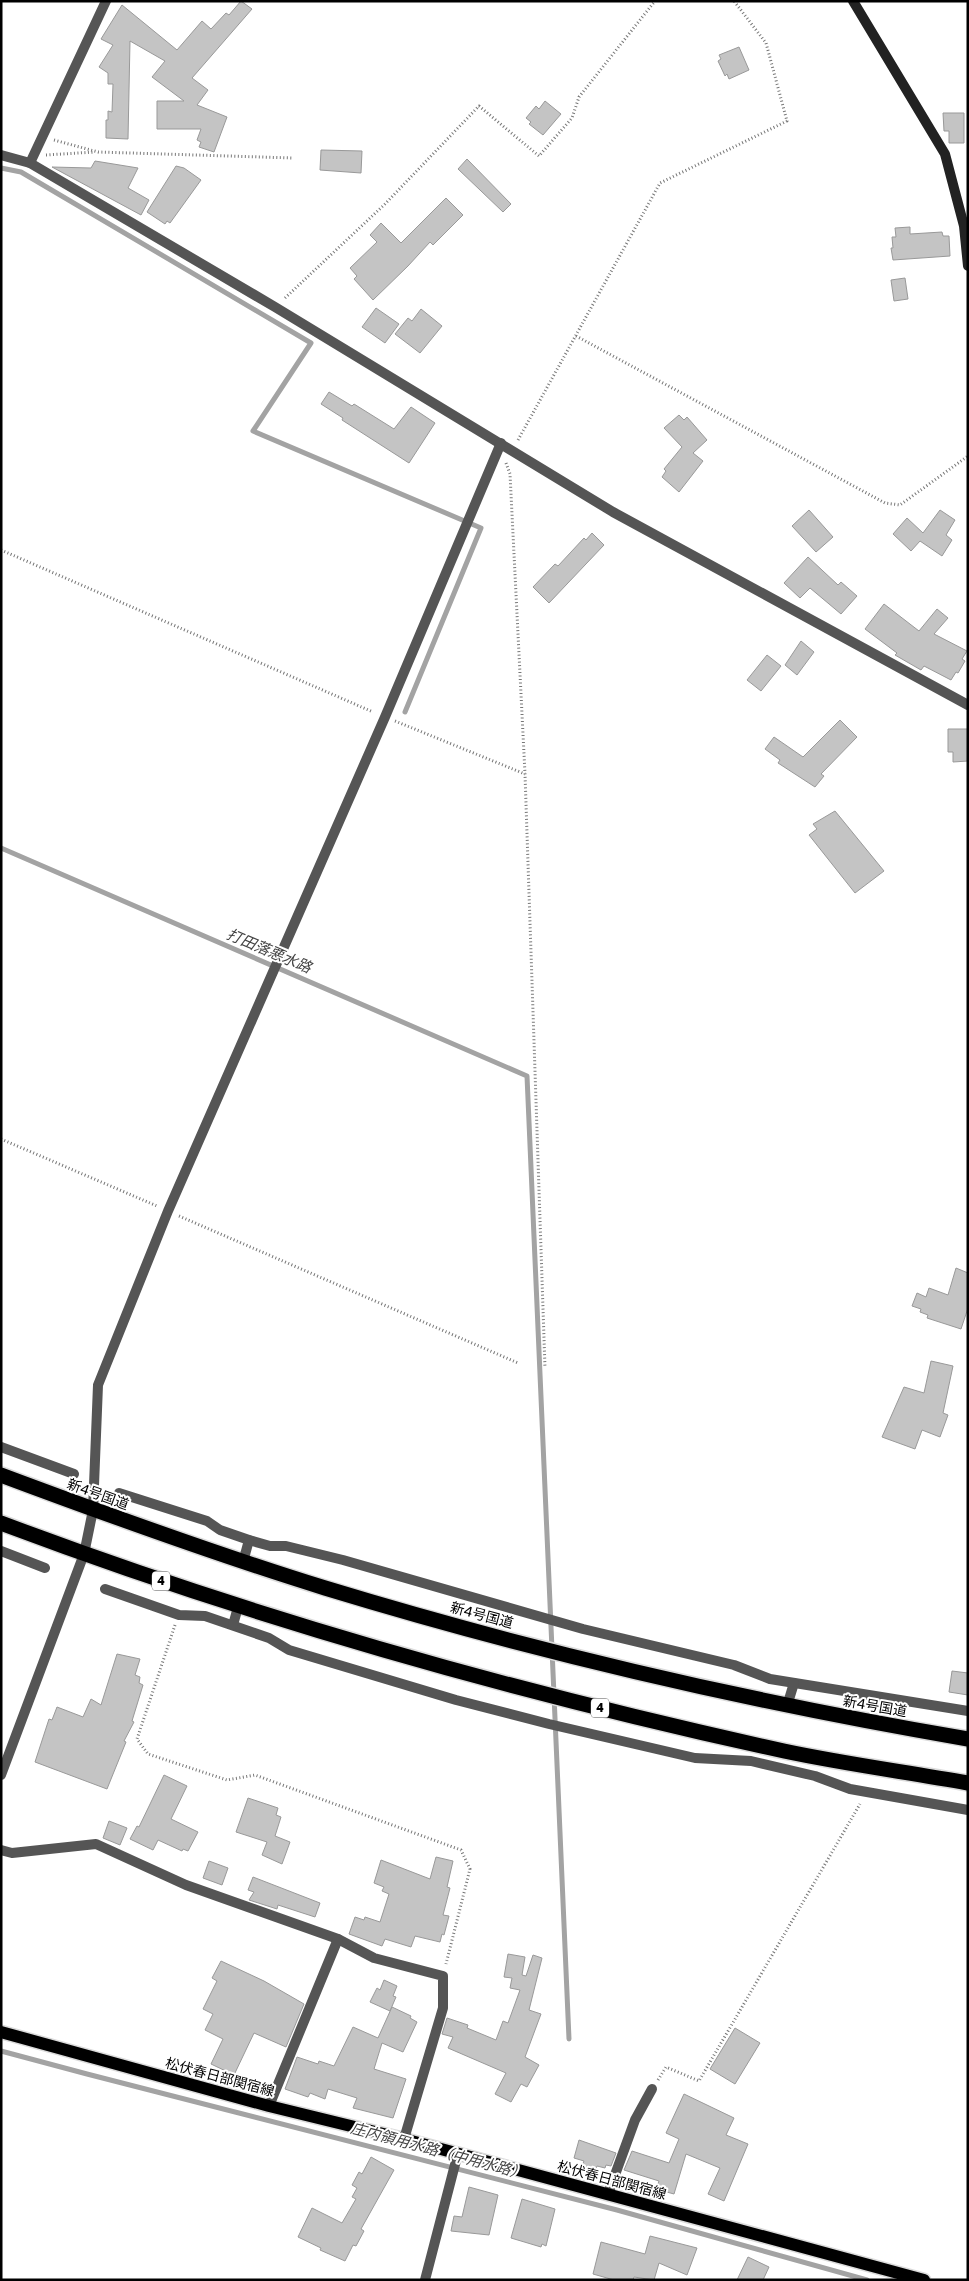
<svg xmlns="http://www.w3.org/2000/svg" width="969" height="2281" viewBox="0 0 969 2281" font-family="'Golos Text','Noto Sans JP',sans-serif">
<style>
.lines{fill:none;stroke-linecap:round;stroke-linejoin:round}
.stream{stroke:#a3a3a3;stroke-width:5}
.building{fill:#c4c4c4;stroke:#999}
.primary-casing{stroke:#dbdbdb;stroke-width:15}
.highway-casing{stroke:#dbdbdb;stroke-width:18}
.path{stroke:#777;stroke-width:3;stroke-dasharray:1 2.5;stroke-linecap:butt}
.street{stroke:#555;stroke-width:10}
.secondary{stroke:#222;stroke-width:10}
.primary{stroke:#000;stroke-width:12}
.highway{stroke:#000;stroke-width:15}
.labels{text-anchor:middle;stroke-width:4;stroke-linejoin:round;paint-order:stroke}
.shield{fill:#fff;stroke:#4c4c4c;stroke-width:1}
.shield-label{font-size:12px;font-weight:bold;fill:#000}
.street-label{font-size:14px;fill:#000;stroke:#fff}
.water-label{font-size:15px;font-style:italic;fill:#444;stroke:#fff}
</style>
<rect width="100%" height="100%" fill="#fff"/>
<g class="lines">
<g class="stream">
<path d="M1 168 21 172 311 343 253 431 481 528 405 712"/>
<path d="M1 848 527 1076 569 2039"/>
<path d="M1 2051 87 2074 617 2210 867 2280"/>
</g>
</g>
<g class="building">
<path d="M241 1 252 9 192 78 208 90 197 105 227 117 214 152 199 147 201 142 197 140 201 129H157V101H184L152 77 165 61 130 41 128 139 106 138V120H108V111L112 112 113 84H108V73L99 67 113 45 101 39 122 5 177 50 202 21 211 29 226 13 229 15Z"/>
<path d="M739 47 749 70 729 79 727 74 725 76 718 61 721 59 719 55Z"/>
<path d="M545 101 561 114 543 135 529 124 531 122 526 118 536 106 539 109Z"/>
<path d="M943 113H964V143H949V131H944Z"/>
<path d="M321 150 362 151 361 173 320 170Z"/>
<path d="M467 159 511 204 503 212 458 169Z"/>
<path d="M95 161 138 168 128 188 149 200 141 215 52 167 91 168Z"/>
<path d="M176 166 184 168 201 180 170 223 167 221 165 224 147 212Z"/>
<path d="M446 198 463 215 433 245 430 242 408 266 373 300 354 279 357 276 350 268 377 242 370 235 381 223 401 243Z"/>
<path d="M910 227V234L942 232 943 236H949L950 256 893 260 891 248H893L892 237H896L895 228Z"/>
<path d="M905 278 908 299 894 301 891 280Z"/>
<path d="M376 308 399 324 385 343 362 327Z"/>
<path d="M421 309 442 326 420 353 395 334 408 318 412 321Z"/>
<path d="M329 392 352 406 354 404 394 429 411 407 435 423 409 463 342 420 343 418 321 404Z"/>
<path d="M679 415 684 420 687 417 707 440 693 453 703 461 679 492 662 477 666 471 664 469 682 447 664 428Z"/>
<path d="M809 510 833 537 816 552 792 526Z"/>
<path d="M940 510 955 520 946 535 952 540 942 556 920 541 911 551 893 534 907 518 923 533Z"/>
<path d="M592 533 604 545 549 603 533 587 555 564 558 566 584 538 586 540Z"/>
<path d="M808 557 838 585 841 582 857 596 841 614 810 588 800 598 784 583Z"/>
<path d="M884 604 919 631 937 609 948 618 934 634 967 651 962 659 965 661 958 673 956 672 951 680 924 666 921 670 895 655 897 653 865 629Z"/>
<path d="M801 641 814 652 797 675 785 665Z"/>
<path d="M767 655 781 666 761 691 747 680Z"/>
<path d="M840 720 857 737 821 774 824 776 815 787 778 763 780 760 765 749 774 737 803 757Z"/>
<path d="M948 729H968V761L953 762V752H948Z"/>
<path d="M835 811 884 871 855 893 809 835 817 829 813 824Z"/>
<path d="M956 1268 968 1273V1308L961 1329 927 1318 928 1315 920 1312 921 1309 912 1306 917 1293 926 1297 929 1288 948 1295Z"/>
<path d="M931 1361 953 1366 943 1413 948 1415 940 1437 922 1430 915 1449 882 1437 904 1387 924 1393Z"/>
<path d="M117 1654 140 1659 135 1675 140 1677 139 1683 143 1685 132 1721 134 1722 124 1741 126 1742 107 1789 35 1762 49 1719 52 1720 57 1707 83 1717 91 1699 101 1705Z"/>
<path d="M952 1671 968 1673V1695L949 1692Z"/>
<path d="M164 1775 187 1786 171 1819 198 1832 188 1851 183 1849 182 1851 158 1840 153 1850 130 1839 137 1826 139 1827Z"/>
<path d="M248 1798 278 1808 276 1815 281 1817 275 1836 290 1842 282 1864 262 1855 267 1842 236 1832Z"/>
<path d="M109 1821 127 1828 120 1845 103 1838Z"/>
<path d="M436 1857 453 1861 447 1887 450 1888 443 1915 449 1916 444 1935 442 1934 440 1942 415 1936 411 1947 385 1939 382 1946 349 1934 355 1917 364 1920 365 1917 380 1922 389 1894 382 1891 384 1887 374 1883 381 1860 430 1879Z"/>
<path d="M209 1861 228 1868 222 1885 203 1878Z"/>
<path d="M253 1877 320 1903 315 1917 278 1905 277 1909 249 1900 254 1892 248 1890Z"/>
<path d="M508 1954 525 1957 522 1975 526 1976 533 1955 542 1958 529 2010 541 2014 525 2057 539 2065 527 2087 521 2084 511 2102 495 2094 506 2073 448 2048 453 2037 442 2034 447 2018 468 2025 467 2028 496 2040 503 2021 508 2023 520 1990 510 1988 512 1978 504 1977Z"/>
<path d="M221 1961 264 1981 304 2004 286 2047 254 2033 234 2075 211 2064 223 2039 205 2030 213 2014 203 2009 217 1981 212 1978Z"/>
<path d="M384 1980 397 1986 393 1996 396 1997 390 2011 370 2002 377 1988 380 1990Z"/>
<path d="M392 2007 411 2016 410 2018 417 2022 403 2052 382 2043 374 2069 406 2079 393 2118 353 2108 357 2098 328 2089 325 2099 310 2093 308 2097 285 2089 297 2057 318 2064 319 2061 334 2066 353 2027 378 2038Z"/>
<path d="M735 2028 760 2043 735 2084 710 2069Z"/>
<path d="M684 2094 734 2118 726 2135 748 2144 724 2201 708 2194 720 2168 686 2154 674 2194 656 2189 659 2181 624 2170 632 2151 669 2163 679 2139 666 2133Z"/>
<path d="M579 2140 616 2153 611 2166 606 2165 605 2168 597 2166 596 2169 582 2166 584 2161 574 2158Z"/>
<path d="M371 2157 394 2170 361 2229 364 2231 356 2246 353 2245 345 2261 320 2250 321 2248 298 2237 312 2208 342 2223 356 2199 352 2197 357 2188 352 2185 359 2172 362 2174Z"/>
<path d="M469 2187 498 2195 489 2235 451 2231 454 2216 462 2217Z"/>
<path d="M522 2199 555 2209 546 2246 542 2244 541 2247 511 2238Z"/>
<path d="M650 2236 697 2248 687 2275 659 2263 654 2280 634 2277 633 2280H614L593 2274 601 2242 645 2254Z"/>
<path d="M748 2257 769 2267 763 2280H737Z"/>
</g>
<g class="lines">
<g class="primary-casing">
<path id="primary" d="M1 2032 269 2106 404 2139 924 2280"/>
</g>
<g class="highway-casing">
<g id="highway">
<path d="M1 1475C108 1515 215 1554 325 1588 535 1652 751 1702 968 1739"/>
<path d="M1 1523C256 1619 518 1693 784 1751 845 1764 907 1772 968 1783"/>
</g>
</g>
<g class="path">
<path d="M54 140 98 152 293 158"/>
<path d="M46 155 95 152"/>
<path d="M285 298 385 204 479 106 539 156 572 118 579 97 655 1"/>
<path d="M576 336 885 503 900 505 968 456"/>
<path d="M518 440 660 183 787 121 766 43 734 1"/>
<path d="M506 463 510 474 525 774 545 1368"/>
<path d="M1 550 373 712"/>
<path d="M395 721 525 774"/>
<path d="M1 1139 157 1206"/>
<path d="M179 1216 518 1363"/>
<path d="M175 1625 137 1739 148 1754 227 1780 255 1775 461 1850 470 1869 446 1964"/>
<path d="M658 2080 666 2067 699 2081 860 1804"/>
</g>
<g class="street">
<path d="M1 155 30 163 275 307 613 512 968 705"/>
<path d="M30 163 106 1"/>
<path d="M1 1447 74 1474"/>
<path d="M119 1493 207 1521 220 1530 249 1540 270 1546H286L343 1560 583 1629 734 1665 770 1679 968 1711"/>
<path d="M1 1551 45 1568"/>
<path d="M243 1562 249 1540"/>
<path d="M105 1589 179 1615 205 1616 269 1638 289 1650 456 1700 549 1724 695 1758 751 1761 815 1776 850 1789 968 1810"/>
<path d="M233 1625 238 1607"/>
<path d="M787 1706 794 1683"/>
<path d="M1 1775 84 1554 93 1510 98 1385 168 1211 385 717 501 443"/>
<path d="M1 1850 12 1853 96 1844 186 1885 338 1939 374 1958 443 1976V2008L404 2139"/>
<path d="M269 2106 338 1939"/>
<path d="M608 2194 635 2120 652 2089"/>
<path d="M425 2280 458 2153"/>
</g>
<path class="secondary" d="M853 1 945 154 964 226 968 266"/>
<use href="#primary" class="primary"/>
<use href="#highway" class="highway"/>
</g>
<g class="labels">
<g class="shield">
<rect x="152" y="1571.5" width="18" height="19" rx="4"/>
<rect x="591" y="1698.5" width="18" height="19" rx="4"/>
</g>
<g class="shield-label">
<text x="161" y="1585">4</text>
<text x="600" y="1712">4</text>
</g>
<g class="street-label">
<text transform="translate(98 1494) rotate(20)" y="5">新4号国道</text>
<text transform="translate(482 1615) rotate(15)" y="5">新4号国道</text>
<text transform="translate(875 1706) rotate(10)" y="5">新4号国道</text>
<text transform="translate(220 2077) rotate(15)" y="5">松伏春日部関宿線</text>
<text transform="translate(612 2180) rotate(15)" y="5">松伏春日部関宿線</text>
</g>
<g class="water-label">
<text transform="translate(269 951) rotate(23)" y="5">打田落悪水路</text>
<text transform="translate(438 2151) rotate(15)" y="5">庄内領用水路（中用水路）</text>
</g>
</g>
<rect width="969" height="2281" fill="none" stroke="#000000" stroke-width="5"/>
</svg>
